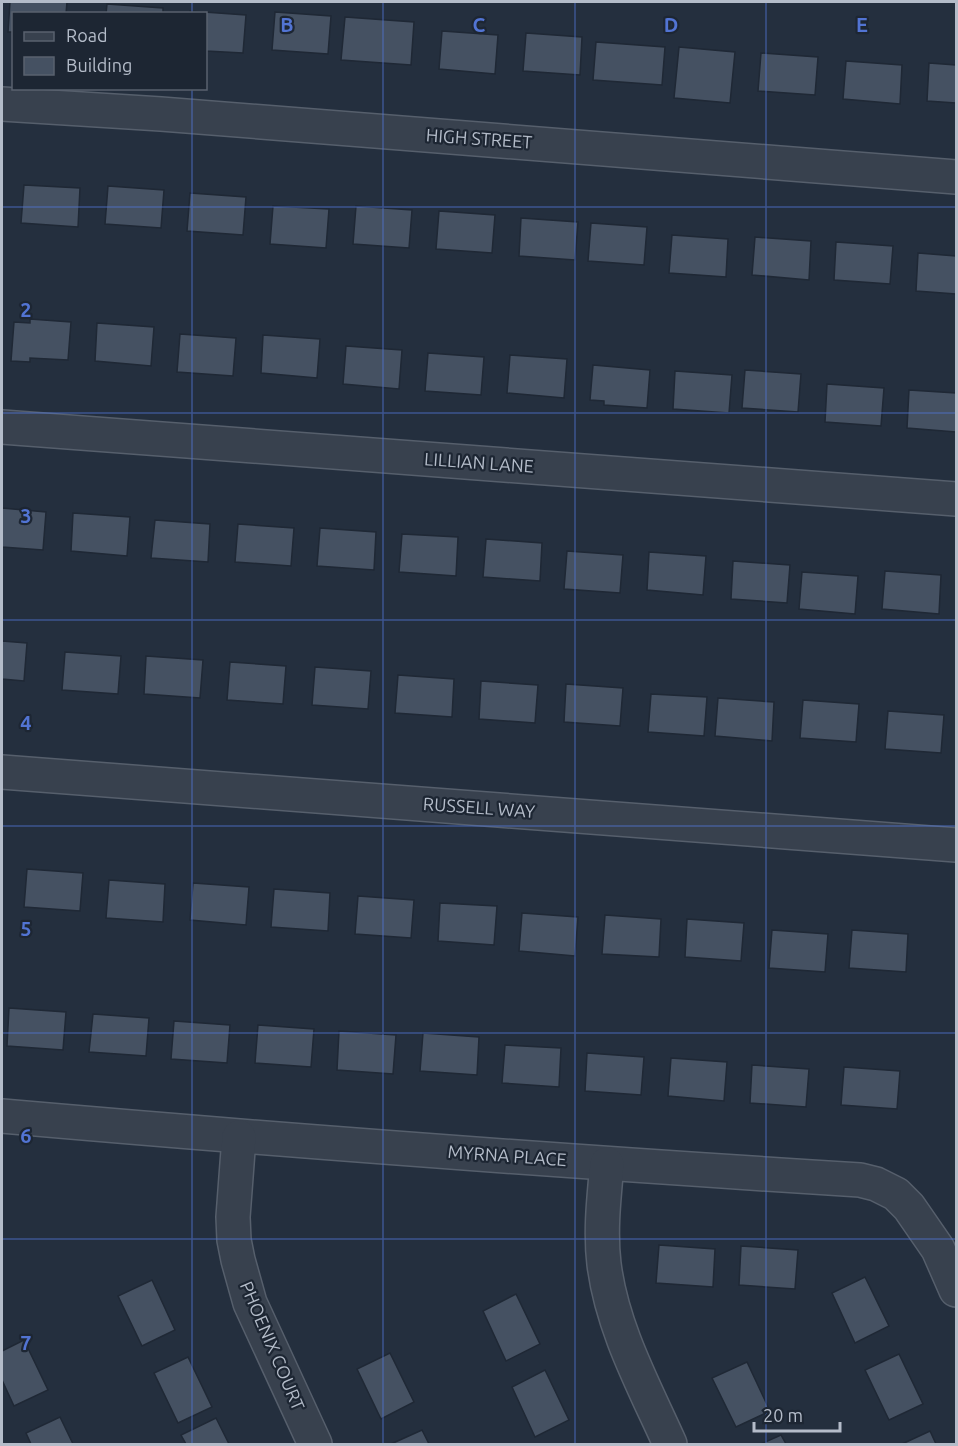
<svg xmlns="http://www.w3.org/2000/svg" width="958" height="1446" viewBox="0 0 958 1446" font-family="Ubuntu,sans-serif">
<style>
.building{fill:#455162;stroke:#1f2835;stroke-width:1.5}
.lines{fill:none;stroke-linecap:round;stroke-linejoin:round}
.street-casing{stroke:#565f6c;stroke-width:36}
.street{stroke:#38414e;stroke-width:33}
.grid{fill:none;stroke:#5274d3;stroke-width:1.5;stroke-opacity:0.55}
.labels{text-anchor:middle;stroke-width:4.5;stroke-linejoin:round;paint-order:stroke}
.street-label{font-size:18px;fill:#b4bcc9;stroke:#1d2633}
.grid-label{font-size:20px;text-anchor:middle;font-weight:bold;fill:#5274d3;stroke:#1d2633;stroke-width:4.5;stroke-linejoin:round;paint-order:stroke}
</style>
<rect width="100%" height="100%" fill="#242f3e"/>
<g class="building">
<path d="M10 2H67L66 14H14V32H8Z"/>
<path d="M107 4 163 8V14H106Z"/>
<path d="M190 11 246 15 243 53 206 51V14H189Z"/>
<path d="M275 12 331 16 328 54 272 50Z"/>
<path d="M345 17 414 22 411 65 341 60Z"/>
<path d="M442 31 498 35 495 74 439 69Z"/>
<path d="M526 33 582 37 580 75 523 71Z"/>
<path d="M596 42 665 47 662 85 593 80Z"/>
<path d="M679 47 735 52 730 103 674 98Z"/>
<path d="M761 53 818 57 815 95 758 91Z"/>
<path d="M846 61 902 65 900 104 843 99Z"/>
<path d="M929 63 956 65V103L927 101Z"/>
<path d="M24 185 80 188 78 227 21 223Z"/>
<path d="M108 186 164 190 161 228 105 224Z"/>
<path d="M190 193 246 197 243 235 187 231Z"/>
<path d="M273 206 329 209 326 248 270 244Z"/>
<path d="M356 206 412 210 409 248 353 244Z"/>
<path d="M439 211 495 215 492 253 436 249Z"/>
<path d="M521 218 578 222 575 260 519 256Z"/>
<path d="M591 223 647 227 644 265 588 261Z"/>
<path d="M672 235 728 239 726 277 669 273Z"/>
<path d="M755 237 811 241 809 280 752 275Z"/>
<path d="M836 242 893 246 890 284 834 280Z"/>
<path d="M918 253 956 256V294L916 291Z"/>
<path d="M30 319 71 322 68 360 30 358V362L11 361 14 322 30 323Z"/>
<path d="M97 323 154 327 151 366 95 361Z"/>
<path d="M180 334 236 338 233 376 177 372Z"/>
<path d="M263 335 320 339 317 378 261 373Z"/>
<path d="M346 346 402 350 399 389 343 384Z"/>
<path d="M428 353 484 357 481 395 425 391Z"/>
<path d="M510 355 567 359 564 398 507 393Z"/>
<path d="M593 365 650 370 647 408 604 405V401L590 400Z"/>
<path d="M745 370 801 374 798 412 742 408Z"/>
<path d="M675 371 732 375 729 413 673 409Z"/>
<path d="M827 384 884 388 881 426 825 422Z"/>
<path d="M909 390 956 393V432L907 428Z"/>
<path d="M2 508 46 512 43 550 2 547Z"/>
<path d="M73 513 130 517 127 556 71 551Z"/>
<path d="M155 520 210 524 208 562 151 558Z"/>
<path d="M238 524 294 528 291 566 235 562Z"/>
<path d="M320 528 376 532 374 570 317 566Z"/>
<path d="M402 534 458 537 456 576 399 572Z"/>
<path d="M486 539 542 543 540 581 483 577Z"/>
<path d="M567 551 623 555 620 593 564 589Z"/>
<path d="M649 552 706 556 703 595 647 590Z"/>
<path d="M733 561 790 565 787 603 731 599Z"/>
<path d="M885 571 941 575 939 614 882 609Z"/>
<path d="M802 572 858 576 855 614 799 609Z"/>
<path d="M2 641 27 643 24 681 2 679Z"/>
<path d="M65 652 121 656 118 694 62 690Z"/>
<path d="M146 656 203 660 200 698 144 694Z"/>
<path d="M230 662 286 666 283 704 227 700Z"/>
<path d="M315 667 371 671 368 709 312 705Z"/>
<path d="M398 675 454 679 452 717 395 713Z"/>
<path d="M481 681 538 685 535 723 479 719Z"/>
<path d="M566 684 623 688 620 726 564 722Z"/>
<path d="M651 694 707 697 704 736 648 732Z"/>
<path d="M718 698 774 702 772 741 715 736Z"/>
<path d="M803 700 859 704 856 742 800 738Z"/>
<path d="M888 711 944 715 941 753 885 749Z"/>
<path d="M27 869 83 873 80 911 24 907Z"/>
<path d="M109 880 165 884 163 922 106 918Z"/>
<path d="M193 883 249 887 246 925 190 920Z"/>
<path d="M274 889 330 893 328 931 271 927Z"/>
<path d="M358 896 414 900 411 938 355 934Z"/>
<path d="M440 903 497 906 494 945 438 941Z"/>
<path d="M522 913 578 917 575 956 519 951Z"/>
<path d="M605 915 661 919 659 957 602 954Z"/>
<path d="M687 919 744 923 741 961 685 957Z"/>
<path d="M772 930 828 934 825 972 769 968Z"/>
<path d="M852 930 908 934 906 972 849 968Z"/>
<path d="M9 1008 66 1012 63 1050 7 1046Z"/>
<path d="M93 1014 149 1018 146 1056 89 1052Z"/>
<path d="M174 1021 230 1025 227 1063 171 1059Z"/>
<path d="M258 1025 314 1029 311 1067 255 1063Z"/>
<path d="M339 1031 396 1035 393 1074 337 1070Z"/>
<path d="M423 1033 479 1037 477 1075 420 1071Z"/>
<path d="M505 1045 561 1048 559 1087 502 1083Z"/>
<path d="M587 1053 644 1057 641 1095 585 1091Z"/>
<path d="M671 1058 727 1062 724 1101 668 1096Z"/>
<path d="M752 1065 809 1069 806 1107 750 1103Z"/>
<path d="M844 1067 900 1071 897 1109 841 1105Z"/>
<path d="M659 1245 715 1249 713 1287 656 1283Z"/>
<path d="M741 1246 798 1250 795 1289 739 1285Z"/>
<path d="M865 1277 889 1326 855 1343 832 1293Z"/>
<path d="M152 1280 175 1330 142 1346 118 1296Z"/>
<path d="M516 1294 540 1344 506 1361 483 1311Z"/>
<path d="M24 1340 48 1390 14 1406 2 1380V1351Z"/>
<path d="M390 1353 414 1402 381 1419 357 1369Z"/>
<path d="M899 1354 923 1404 889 1420 865 1370Z"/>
<path d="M188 1357 212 1407 178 1423 154 1373Z"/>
<path d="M747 1362 770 1411 736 1427 712 1378Z"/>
<path d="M545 1370 569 1420 535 1437 512 1387Z"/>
<path d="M60 1417 73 1444H31L26 1433Z"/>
<path d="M216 1418 229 1444H186L181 1435Z"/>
<path d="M422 1430 429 1444H391Z"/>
<path d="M930 1431 936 1444H902Z"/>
<path d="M781 1435 786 1444H761Z"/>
</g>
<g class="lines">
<g class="street-casing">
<g id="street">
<path d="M2 104 161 114 956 177"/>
<path d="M2 427 956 499"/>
<path d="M2 772 956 845"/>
<path d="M2 1116C287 1141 573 1162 860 1180L876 1184 896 1194 909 1207 938 1249 956 1290"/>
<path d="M239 1137 233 1217 234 1240 238 1260 250 1303 315 1444"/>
<path d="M607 1164C604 1197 600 1231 604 1264 612 1328 644 1386 670 1444"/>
</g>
</g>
<use href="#street" class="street"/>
</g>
<path class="grid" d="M192 2V14M383 2V1444M575 2V1444M766 2V1444M192 88V1444M2 207H956M2 413H956M2 620H956M2 826H956M2 1033H956M2 1239H956"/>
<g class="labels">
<g class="street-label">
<text transform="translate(479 139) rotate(4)" y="6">HIGH STREET</text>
<text transform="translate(479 463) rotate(4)" y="6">LILLIAN LANE</text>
<text transform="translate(479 808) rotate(4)" y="6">RUSSELL WAY</text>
<text transform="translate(507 1156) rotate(4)" y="6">MYRNA PLACE</text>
<text transform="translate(272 1346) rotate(67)" y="6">PHOENIX COURT</text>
</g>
</g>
<g class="grid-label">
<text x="287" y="32">B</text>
<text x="479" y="32">C</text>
<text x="671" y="32">D</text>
<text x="862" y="32">E</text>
<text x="26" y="317">2</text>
<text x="26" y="523">3</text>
<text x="26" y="730">4</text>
<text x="26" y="936">5</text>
<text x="26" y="1143">6</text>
<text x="26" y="1350">7</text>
</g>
<rect width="958" height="1446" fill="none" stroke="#b4bcc9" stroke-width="6"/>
<rect x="12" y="12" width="195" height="78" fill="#1d2633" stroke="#59626f" stroke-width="1.5"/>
<rect x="24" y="32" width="30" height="9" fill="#38414e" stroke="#59626f" stroke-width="1.5"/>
<text x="66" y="42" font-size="18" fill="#b4bcc9">Road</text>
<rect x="24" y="57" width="30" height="18" fill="#455162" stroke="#59626f" stroke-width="1.5"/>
<text x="66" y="72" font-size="18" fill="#b4bcc9">Building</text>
<path d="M754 1422v9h86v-9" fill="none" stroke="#b4bcc9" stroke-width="3"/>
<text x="763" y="1422" font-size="18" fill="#b4bcc9" stroke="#1d2633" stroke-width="4.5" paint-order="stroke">20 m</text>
</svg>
